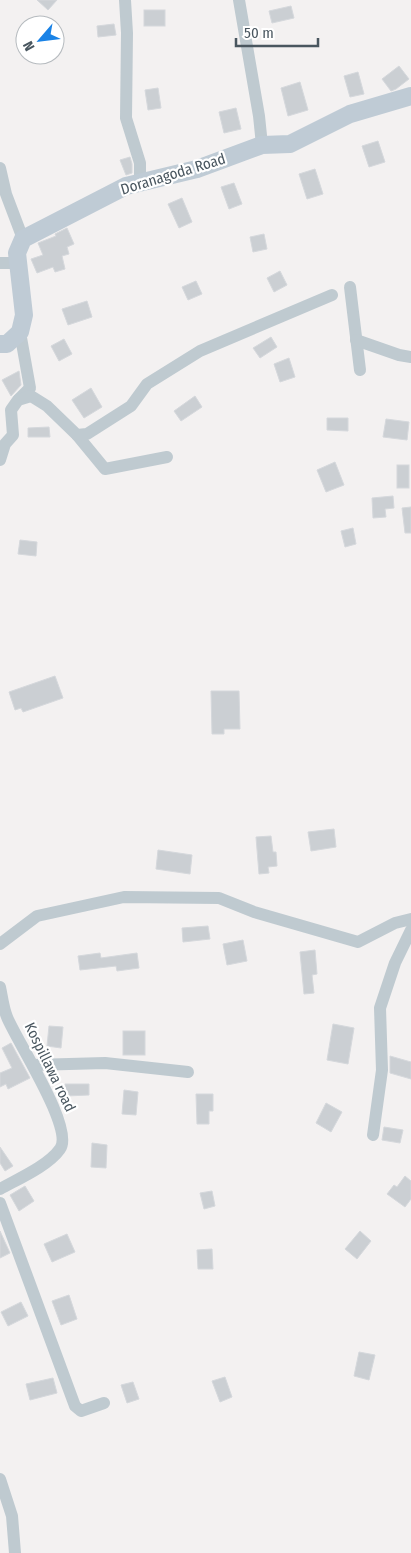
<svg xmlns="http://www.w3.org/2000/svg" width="411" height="1553" viewBox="0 0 411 1553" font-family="'Fira Sans Condensed',sans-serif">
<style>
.building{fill:#cbcfd3;stroke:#d5d8dc}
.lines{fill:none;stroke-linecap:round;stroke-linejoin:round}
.street{stroke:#bfcad0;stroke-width:12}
.secondary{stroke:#bfcbd5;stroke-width:18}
.labels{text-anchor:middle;stroke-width:4.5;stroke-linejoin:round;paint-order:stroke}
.street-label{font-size:15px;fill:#49565f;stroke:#fff}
</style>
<rect width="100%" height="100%" fill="#f3f1f1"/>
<g class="building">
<path d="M37 0H57L48 10Z"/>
<path d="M291 6 294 18 272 23 269 11Z"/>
<rect x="144" y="10" width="21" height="16"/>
<path d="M114 24 116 35 98 37 97 26Z"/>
<path d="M399 66 409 79 396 89 391 91 382 79Z"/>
<path d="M358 72 364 94 350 97 344 76Z"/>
<path d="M300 82 308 110 288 116 281 88Z"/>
<path d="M158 88 161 108 148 110 145 90Z"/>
<path d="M236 108 241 129 224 133 219 112Z"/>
<path d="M378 141 385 162 369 167 362 146Z"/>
<path d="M130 157 132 164V173L126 175 120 160Z"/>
<path d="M315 169 323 194 307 199 299 174Z"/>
<path d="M234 183 242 204 229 209 221 187Z"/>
<path d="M182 198 192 222 179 228 168 204Z"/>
<path d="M67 228 74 244 67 247 69 254 62 256 65 269 55 272 53 267 37 273 31 259 43 255 38 243 56 236 55 234Z"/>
<path d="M264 234 267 249 253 252 250 237Z"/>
<path d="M280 271 287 285 274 292 267 278Z"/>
<path d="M196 281 202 294 188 300 182 287Z"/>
<path d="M87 301 92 317 68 325 62 309Z"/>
<path d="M271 337 277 347 260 358 253 348Z"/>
<path d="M64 339 72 354 59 361 51 346Z"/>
<path d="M289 358 295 377 280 382 274 364Z"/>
<path d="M19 371 21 385 11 396 2 380Z"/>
<path d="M91 388 102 407 84 418 72 400Z"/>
<path d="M195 396 202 407 181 421 174 411Z"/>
<path d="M327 418H348V431L327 430Z"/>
<path d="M386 419 409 422 407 440 383 437Z"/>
<path d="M49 427 50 437H28V428Z"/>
<path d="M335 462 344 485 326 492 317 470Z"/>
<rect x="397" y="465" width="12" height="23"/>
<path d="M393 496 394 508 385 509 386 517 373 518 372 498Z"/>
<path d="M411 507V533H405L402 508Z"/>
<path d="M353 528 356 544 345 547 341 531Z"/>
<path d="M20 540 37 542 36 556 18 554Z"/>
<path d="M55 676 63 698 23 712 21 708 15 710 9 692Z"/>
<path d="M211 691H239L240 729H224V734H212Z"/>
<path d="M334 829 336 847 311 851 308 832Z"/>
<path d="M271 836 273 852H276L277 866 268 867 269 873 259 874 256 837Z"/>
<path d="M158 850 192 855 190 874 156 869Z"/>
<path d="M208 926 210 939 183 942 182 928Z"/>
<path d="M243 940 247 961 227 965 223 944Z"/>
<path d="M315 950 317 974 312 975 314 993 304 994 300 952Z"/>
<path d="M100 953 101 958 137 953 139 968 117 971 116 966 80 970 78 956Z"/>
<path d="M333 1024 354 1028 348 1064 327 1060Z"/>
<path d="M49 1026 63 1027 61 1048 47 1046Z"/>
<rect x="123" y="1031" width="22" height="24"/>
<path d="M11 1043 30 1078 8 1089 6 1084 0 1087V1073L12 1068 2 1048Z"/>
<path d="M390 1056 411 1062V1079L390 1073Z"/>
<path d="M65 1084H89V1095L66 1096Z"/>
<path d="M124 1090 138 1092 136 1115 122 1114Z"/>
<path d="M196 1094H213V1111H209V1124H197Z"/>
<path d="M326 1103 342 1112 331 1132 316 1123Z"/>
<path d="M384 1127 403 1130 400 1143 382 1140Z"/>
<path d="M92 1143 107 1145 106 1168 91 1167Z"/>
<path d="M0 1147 13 1166 5 1171 0 1163Z"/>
<path d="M405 1176 411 1181V1199L405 1207 387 1194 394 1185 397 1187Z"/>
<path d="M25 1186 34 1201 19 1211 10 1195Z"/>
<path d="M212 1191 215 1206 204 1209 200 1193Z"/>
<path d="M0 1231 10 1253 0 1258Z"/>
<path d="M360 1231 371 1241 357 1259 345 1249Z"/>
<path d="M67 1234 75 1252 52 1262 44 1244Z"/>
<path d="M212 1249 213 1269H198L197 1250Z"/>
<path d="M69 1295 77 1319 61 1325 52 1301Z"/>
<path d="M21 1302 28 1316 8 1326 1 1312Z"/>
<path d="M359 1352 375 1355 369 1380 354 1376Z"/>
<path d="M225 1377 232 1397 220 1402 212 1381Z"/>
<path d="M53 1378 57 1393 30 1400 26 1384Z"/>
<path d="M133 1382 139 1399 127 1403 121 1385Z"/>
</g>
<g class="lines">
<g class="street">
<path d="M125 0 127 33 126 118 140 163V182"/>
<path d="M239 0 259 116 262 145"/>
<path d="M0 168 6 194 23 239"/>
<path d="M0 263H18"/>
<path d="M350 287 360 370"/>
<path d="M356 340 399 355 411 357"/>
<path d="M19 399 30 388 20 332"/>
<path d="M77 435 105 469 167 457"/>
<path d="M0 460 5 444 13 435 11 410 18 400 31 396 47 406 77 435 87 434 131 406 147 384 200 351 332 295"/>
<path d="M0 944 37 916 124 897 219 898 254 912 358 942 395 923 411 919"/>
<path d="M0 987C2 996 3 1007 7 1017 16 1040 75 1129 60 1149 48 1166 18 1179 0 1189"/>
<path d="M33 1065 105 1063 188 1072"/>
<path d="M373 1135 382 1070 380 1008 395 963 411 930"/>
<path d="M0 1203 75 1406 81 1411 104 1403"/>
<path d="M0 1479 12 1516 15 1553"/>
</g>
<path class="secondary" d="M0 344H7L20 332 24 315 17 253 23 239 126 186 197 169 262 145 290 144 350 114 411 96"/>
</g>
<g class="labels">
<g class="street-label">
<text transform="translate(173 174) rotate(-17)" y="5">Doranagoda Road</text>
<text transform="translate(50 1067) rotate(64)" y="5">Kospillawa road</text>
</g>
</g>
<g transform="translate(40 40) rotate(242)"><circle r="24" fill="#ffffff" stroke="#b6bbbf"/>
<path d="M0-4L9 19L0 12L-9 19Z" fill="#1982e6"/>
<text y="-8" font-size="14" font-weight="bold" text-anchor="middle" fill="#49565f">N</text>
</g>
<path d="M236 38v8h82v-8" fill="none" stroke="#49565f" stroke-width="2.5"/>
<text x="244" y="38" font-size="15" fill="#49565f" stroke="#ffffff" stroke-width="4" paint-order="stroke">50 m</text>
</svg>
